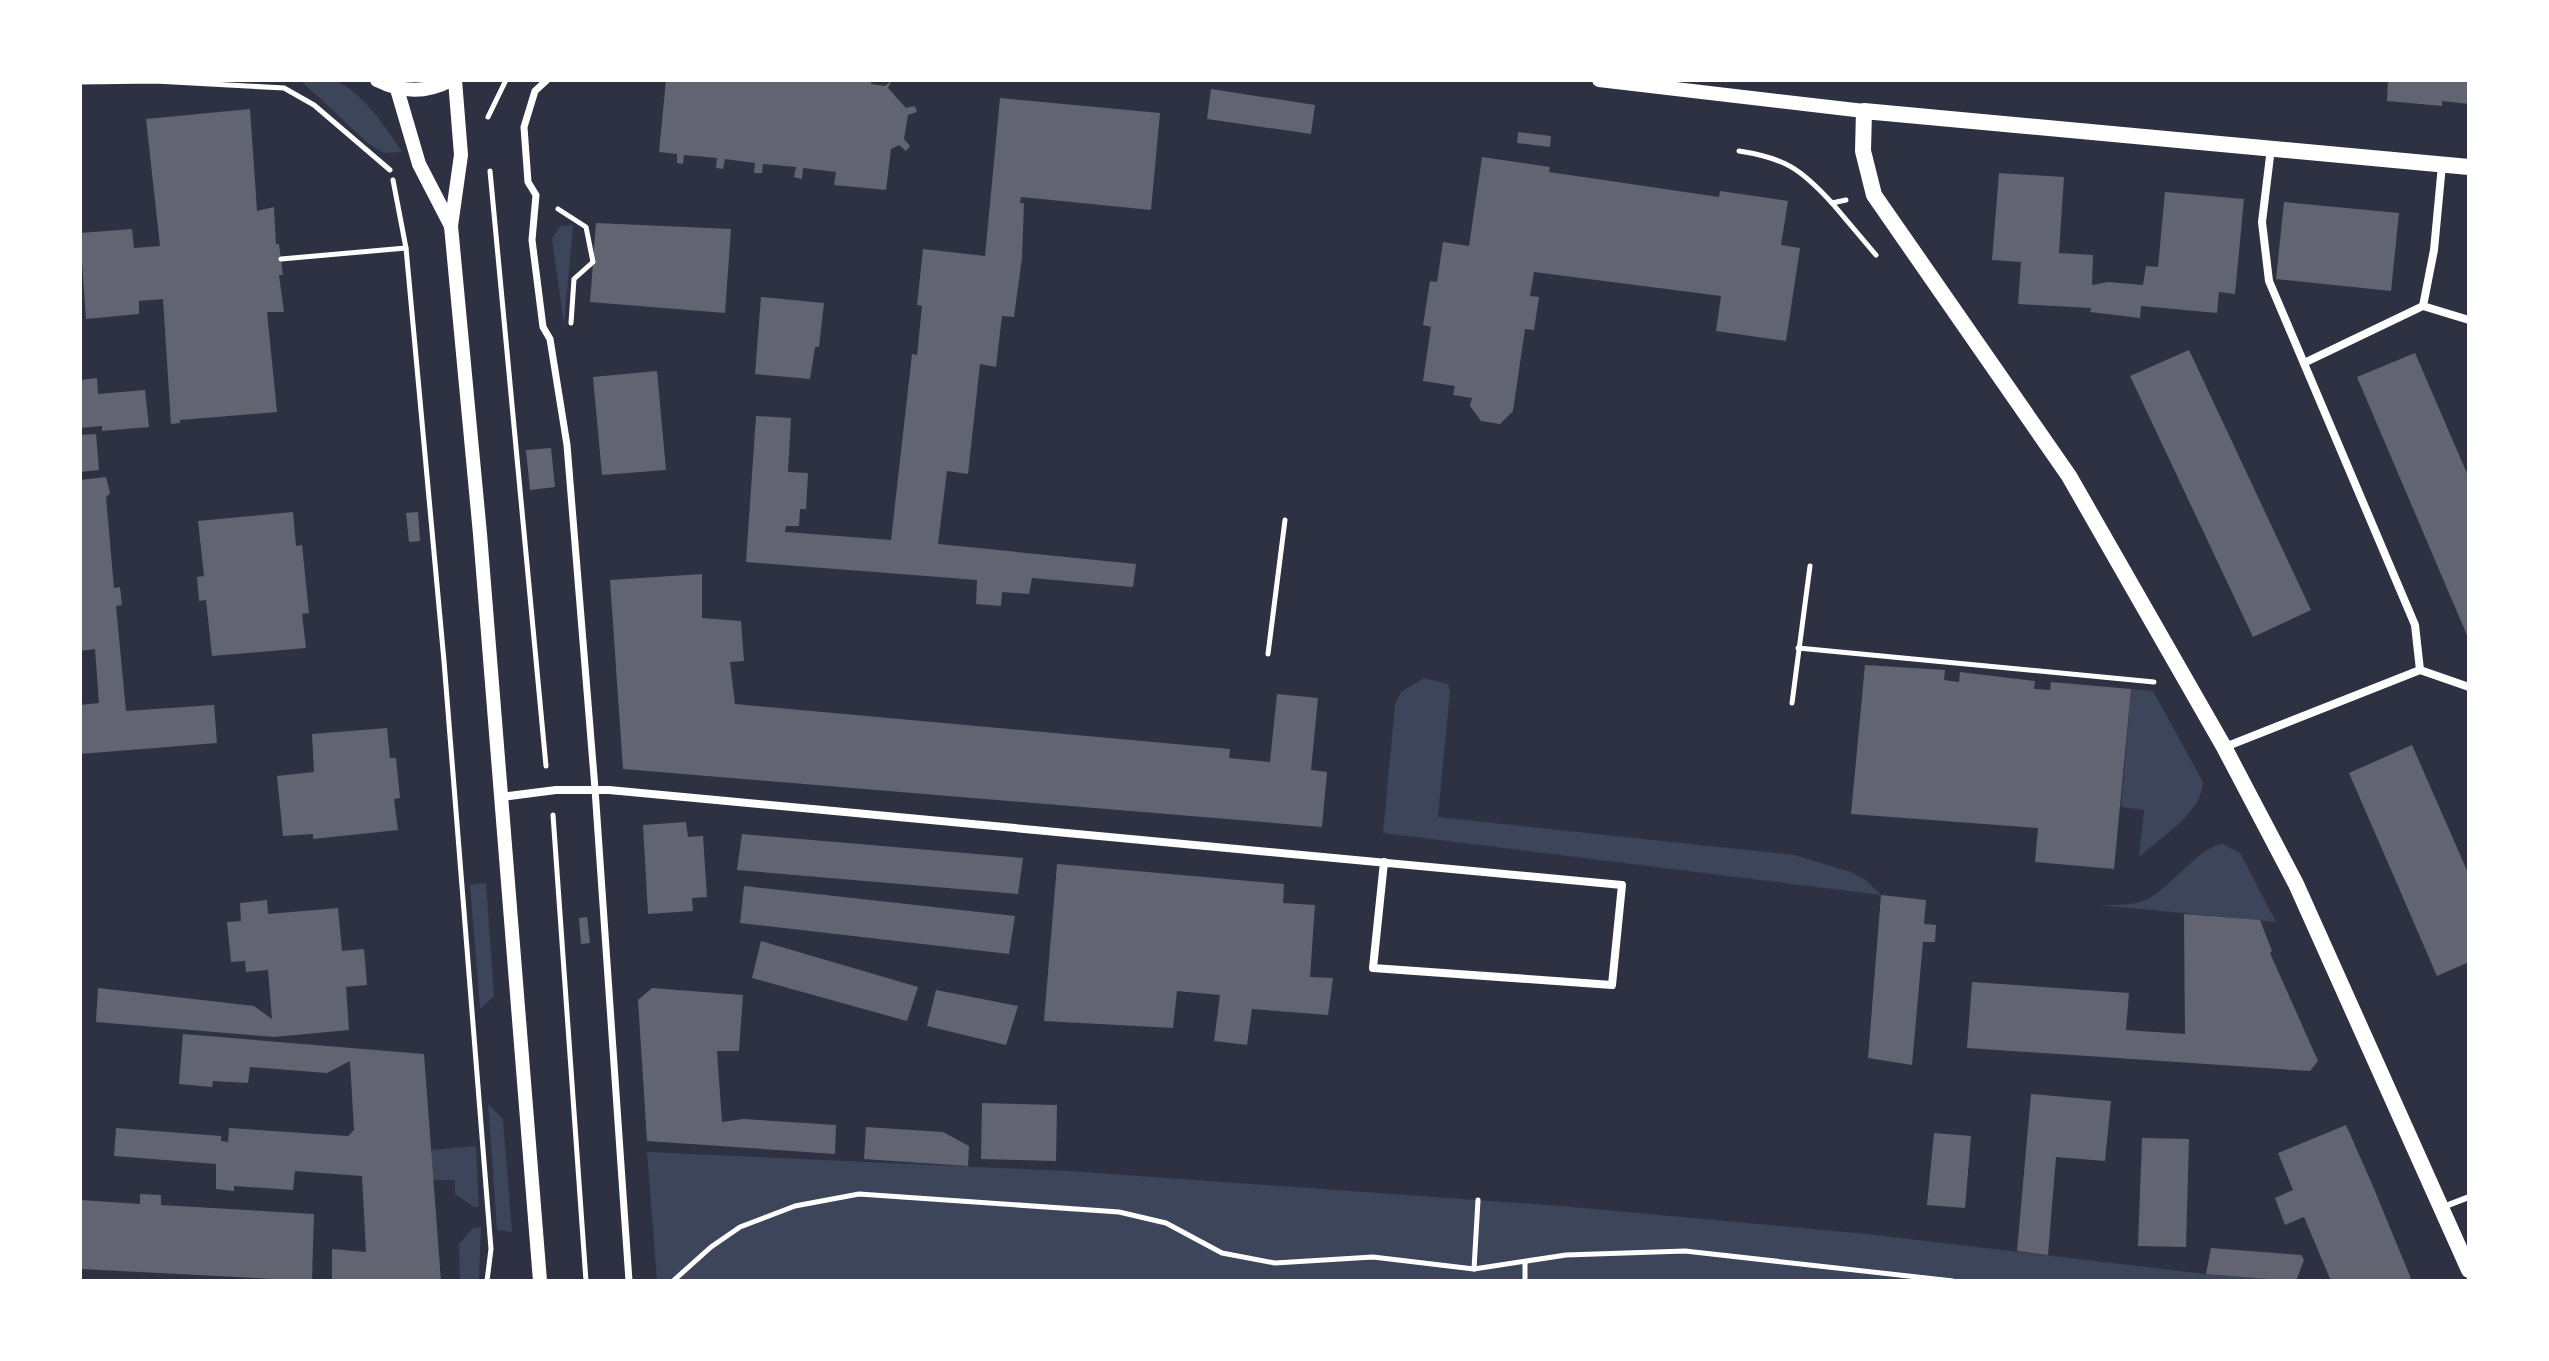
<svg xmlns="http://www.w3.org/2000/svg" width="2549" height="1361" viewBox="0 0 2549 1361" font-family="Merriweather,serif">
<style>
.green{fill:#3c4559}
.building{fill:#626471}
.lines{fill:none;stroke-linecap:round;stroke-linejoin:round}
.path{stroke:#fff;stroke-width:5}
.service{stroke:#fff;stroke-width:6}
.pedestrian{stroke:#fff;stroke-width:7}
.minor{stroke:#fff;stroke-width:8}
.tertiary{stroke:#fff;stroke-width:14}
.secondary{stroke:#fff;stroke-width:16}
</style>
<rect width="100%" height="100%" fill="#2d3142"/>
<g class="green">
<path d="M300 80C310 80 322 78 332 80 357 85 389 131 402 152L384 153 369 144Z"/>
<path d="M573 225 564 325 552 238 561 226Z"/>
<path d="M1424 678 1448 684 1450 691 1438 817 1794 855 1851 872 1866 880 1881 895 1383 833 1395 705 1401 692Z"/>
<path d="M2131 689 2153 691 2203 782C2202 813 2161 837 2139 857L2144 810 2121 807Z"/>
<path d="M2223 844 2240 853 2276 922 2098 905C2113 905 2134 906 2148 899 2171 887 2201 845 2223 844Z"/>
<path d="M486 883 494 996 480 1009 470 885Z"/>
<path d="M488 1104 503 1119 512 1232 497 1230Z"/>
<path d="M476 1146 479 1207H474L455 1194V1180H433L431 1150Z"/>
<path d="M647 1152 1069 1171 1562 1206 1867 1234 2206 1274 2298 1281H657Z"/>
<path d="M481 1227 479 1279 460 1281 459 1244 473 1228Z"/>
</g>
<g class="building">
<path d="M666 80H872L871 84 885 86 892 80 888 88 906 108 915 106 917 112 908 115 904 139 910 146 906 151 899 145 891 149 886 190 834 185 836 172 803 168 802 179 794 177 796 167 763 164 762 173H754L755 163 725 159 723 169 716 168 717 158 684 155 683 164 677 163V154L659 152Z"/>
<path d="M2388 80H2469V104L2442 101V106L2387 101Z"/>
<path d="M1211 89 1315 105 1311 134 1207 119Z"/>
<path d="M1000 98 1160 113 1151 210 1021 197 1020 203H1024L1022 258 1014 317 1002 316 996 367 980 364 968 474 947 471 938 544 1136 564 1133 587 1032 578 1029 594 1002 592 1001 606 976 604 977 580 746 562 756 416 791 418 788 472 808 473 806 509H800L799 526H786L785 532 891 540 912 354 917 355 922 306 917 305 923 249 985 256Z"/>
<path d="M250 109 257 211 274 207 276 244H279L283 275H279L284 312H267L277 412 180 420V423L171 424 163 299 139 301V314L86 319 80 233 132 229 134 248 160 246 146 119Z"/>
<path d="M1518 132 1551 136 1550 147 1517 143Z"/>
<path d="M1482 157 1550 167 1549 172 1719 197 1720 191 1788 201 1781 245 1800 248 1786 341 1716 331 1721 296 1534 272 1530 296 1539 297 1534 330 1525 329 1513 411 1500 424 1481 421 1470 406 1472 398 1453 395 1455 386 1423 381 1431 327 1423 325 1430 281 1437 282 1443 242 1469 246Z"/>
<path d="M1999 173 2064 177 2059 253 2093 255 2092 285 2108 282 2143 285 2146 266 2158 267 2165 192 2244 199 2235 294 2219 292 2217 313 2141 306 2140 318 2090 312 2091 308 2018 304 2021 262 1992 260Z"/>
<path d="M2284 202 2399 213 2391 291 2276 279Z"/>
<path d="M596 223 731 229 725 313 590 302Z"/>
<path d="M761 297 824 303 819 347H815L810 379 755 374Z"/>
<path d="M2189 350 2311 610 2253 637 2130 376Z"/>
<path d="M2415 353 2469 478V640L2357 377Z"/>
<path d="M657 371 666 470 602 475 593 377Z"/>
<path d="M97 378 98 394 145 390 149 427 102 431V426L80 428V380Z"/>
<path d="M96 434 99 470 80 472V435Z"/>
<path d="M551 448 555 487 530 490 526 450Z"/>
<path d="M106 477 110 493 106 497 114 588 120 587 122 605 116 606 126 711 214 705 217 743 80 754V705L99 703 95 649 80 651V480Z"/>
<path d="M293 512 296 546 302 545 309 613 302 614 306 648 212 656 206 600 199 601 197 577 204 576 198 521Z"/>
<path d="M418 512 420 541 409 542 406 513Z"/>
<path d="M702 574V618L741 621 744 661 730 662 735 704 1230 749 1229 758 1270 762 1277 694 1318 698 1311 770 1327 772 1322 827 623 769 610 580Z"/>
<path d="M1865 665 1945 670 1944 680 1959 682 1960 672 2035 681 2034 689 2050 690 2051 682 2131 689 2114 869 2035 862 2038 828 1851 814Z"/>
<path d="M387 728 390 758H396L400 798 394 799 398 830 313 839V834L283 836 277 776 314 772 312 734Z"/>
<path d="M2412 745 2469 875V962L2437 976 2349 773Z"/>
<path d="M686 822 688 837 703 836 707 897 692 898 693 911 648 914 643 825Z"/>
<path d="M742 834 1023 858 1018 894 737 870Z"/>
<path d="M1057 864 1284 884 1283 903 1315 905 1310 977 1333 978 1328 1015 1252 1009 1247 1045 1214 1041 1220 995 1177 991 1173 1028 1044 1021Z"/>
<path d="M744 886 1015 916 1009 954 740 923Z"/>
<path d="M1881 895 1926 900 1924 924 1936 925 1935 942H1923L1912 1065 1868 1058Z"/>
<path d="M267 900 268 914 338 908 342 951 364 949 367 985 346 987 349 1030 274 1037 96 1022 98 988 254 1006 272 1019 268 970 246 972 245 961 231 962 227 922 241 921 240 903Z"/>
<path d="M2184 914 2260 920 2272 951 2270 953 2318 1061 2310 1071 1967 1048 1972 982 2129 993 2126 1030 2185 1034Z"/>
<path d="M587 917 590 943 581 944 579 918Z"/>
<path d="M761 941 918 987 907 1021 752 978Z"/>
<path d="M652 988 743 995 739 1051H717L722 1122 743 1119 836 1125 835 1154 647 1141 638 1000Z"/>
<path d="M936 990 1018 1006 1006 1045 927 1026Z"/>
<path d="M183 1034 424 1054 441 1281H332V1249L366 1252 362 1176 295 1171 293 1190 234 1186V1191L216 1189V1164L114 1156 116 1128 221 1136V1141L228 1142 229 1128 348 1136 354 1130 350 1061 327 1073 250 1067 248 1083 213 1081 212 1087 179 1084Z"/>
<path d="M2031 1094 2111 1101 2105 1161 2056 1157 2048 1255 2017 1251Z"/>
<path d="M982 1103 1057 1105 1056 1161 981 1159Z"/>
<path d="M2346 1125 2372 1184 2412 1281H2331L2304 1217 2285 1225 2275 1198 2293 1190 2278 1153Z"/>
<path d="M866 1127 943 1132 969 1146 968 1166 864 1159Z"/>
<path d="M1934 1133 1971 1136 1965 1208 1927 1205Z"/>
<path d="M2142 1138 2189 1139 2186 1247 2138 1246Z"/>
<path d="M140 1194 161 1195V1205L314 1214 312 1281 81 1269V1200L140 1204Z"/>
<path d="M2211 1248 2301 1255 2304 1260 2296 1281 2206 1274Z"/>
</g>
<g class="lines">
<g class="path">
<path d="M80 82 155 81 284 88 314 105 390 170"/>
<path d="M488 117 506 80"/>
<path d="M1739 151C1785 158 1801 169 1832 203"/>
<path d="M490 171 546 766"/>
<path d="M393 180 406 248 444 661 491 1249 487 1281"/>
<path d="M1846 200 1832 203 1876 255"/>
<path d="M558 209 586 227 593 262 574 279 571 323"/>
<path d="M281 259 406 248"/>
<path d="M1798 648 2154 682"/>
<path d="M1268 654 1285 520"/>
<path d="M1792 703 1810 566"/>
<path d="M553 815 586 1281"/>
<path d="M1474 1269 1478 1200"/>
<path d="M673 1281 711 1247 740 1227 795 1206 859 1194 1119 1212 1166 1223 1222 1253 1275 1263 1373 1257 1474 1269 1566 1255 1685 1251 1953 1281"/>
<path d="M1525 1281V1262"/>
</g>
<path class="service" d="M2443 1207 2469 1197"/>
<path class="pedestrian" d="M547 80 535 91 524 127 528 182 536 195 532 240 543 327 550 339 567 445 595 789 629 1281"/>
<g class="minor">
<path d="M2271 148 2262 222 2269 281 2415 625 2420 670"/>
<path d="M2442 165 2434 250 2423 306 2469 320"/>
<path d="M2304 363 2423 306"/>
<path d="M2225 747 2420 670 2469 687"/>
<path d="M501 797 556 790H609L1622 885 1612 985 1373 968 1384 862"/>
</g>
<g class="tertiary">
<path d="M377 80C403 93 426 93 451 80"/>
<path d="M455 80 461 155 451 226 480 534 540 1281"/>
<path d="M1599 80 1864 111"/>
<path d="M397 89 419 164 451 226"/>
</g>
<path class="secondary" d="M2469 167 1864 111 1863 151 1874 195 2069 476 2224 747 2296 884 2469 1270"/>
</g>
<rect width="2549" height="1361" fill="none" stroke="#ffffff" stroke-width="164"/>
</svg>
